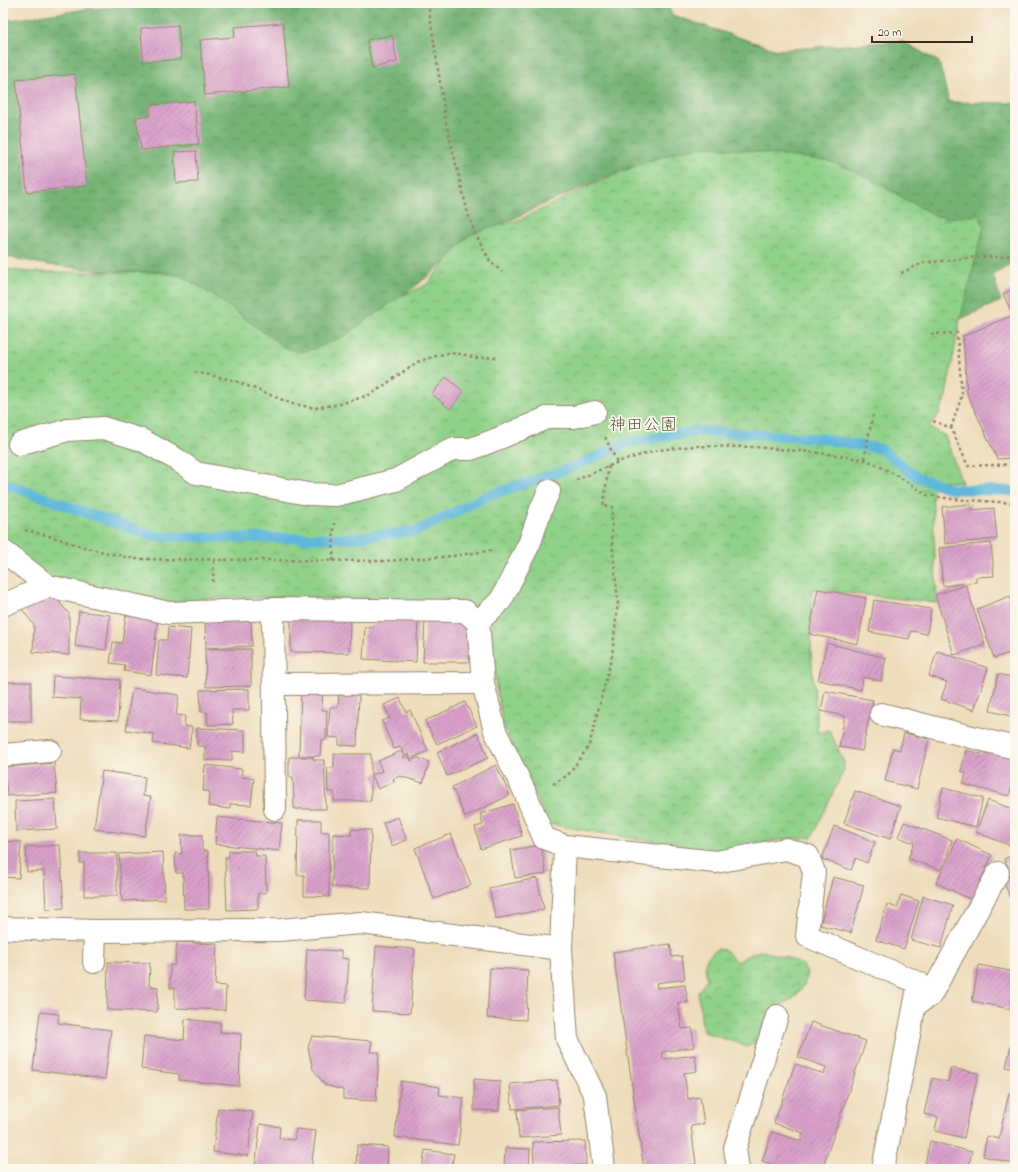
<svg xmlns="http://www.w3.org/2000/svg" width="1018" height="1172" viewBox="0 0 1018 1172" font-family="'Indie Flower','Klee One',sans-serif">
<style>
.forest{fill:url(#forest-crowns);stroke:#586e4a}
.park{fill:url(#park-crowns);stroke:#667e54}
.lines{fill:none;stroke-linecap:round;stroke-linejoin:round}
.stream{stroke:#5eb7dc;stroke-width:10}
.building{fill:url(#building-hatch)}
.minor-casing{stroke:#94846c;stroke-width:24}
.path{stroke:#94846c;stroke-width:2.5;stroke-dasharray:3 3;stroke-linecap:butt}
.minor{stroke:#fff;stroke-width:22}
.labels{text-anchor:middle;stroke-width:3.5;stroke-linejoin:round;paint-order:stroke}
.park-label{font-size:17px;fill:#545c3e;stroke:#fbf7ec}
</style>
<defs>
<pattern id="forest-crowns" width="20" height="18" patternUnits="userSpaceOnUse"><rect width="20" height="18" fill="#74b375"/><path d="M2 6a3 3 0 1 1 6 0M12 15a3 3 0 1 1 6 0" fill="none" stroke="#60925f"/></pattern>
<pattern id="park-crowns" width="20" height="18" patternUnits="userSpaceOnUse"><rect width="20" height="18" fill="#90d189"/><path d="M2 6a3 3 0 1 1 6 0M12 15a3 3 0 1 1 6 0" fill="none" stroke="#77aa6f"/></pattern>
<pattern id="building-hatch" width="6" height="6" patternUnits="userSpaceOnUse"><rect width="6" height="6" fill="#d9a0ca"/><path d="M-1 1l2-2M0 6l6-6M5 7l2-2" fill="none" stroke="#b183a3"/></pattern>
</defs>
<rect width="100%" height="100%" fill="#fbf7ec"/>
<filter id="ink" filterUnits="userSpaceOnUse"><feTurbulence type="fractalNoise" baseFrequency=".025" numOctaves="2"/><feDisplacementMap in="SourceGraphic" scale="8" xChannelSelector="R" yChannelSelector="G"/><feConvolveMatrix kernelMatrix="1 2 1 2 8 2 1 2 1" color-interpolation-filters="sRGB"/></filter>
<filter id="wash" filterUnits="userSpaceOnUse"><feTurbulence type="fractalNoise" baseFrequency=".012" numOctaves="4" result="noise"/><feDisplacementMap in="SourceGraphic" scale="16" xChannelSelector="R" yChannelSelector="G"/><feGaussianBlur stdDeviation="0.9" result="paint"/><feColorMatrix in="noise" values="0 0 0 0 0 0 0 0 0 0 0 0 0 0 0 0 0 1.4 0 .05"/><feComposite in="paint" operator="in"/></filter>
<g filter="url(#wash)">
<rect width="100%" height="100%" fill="#edb"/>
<path class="forest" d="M179 3H395L483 6 585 3H667L672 15 777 50 902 41 939 62 949 102 1010 103 1015 102V262L993 275 1001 301 960 319 957 333 699 149 622 170 531 210 474 238 417 285 344 339 297 360 213 301 166 272 104 271 48 265 3 256V21L87 9Z"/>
<g class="park">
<path d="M708 146 828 161 855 171 936 216 950 218 979 215 984 226 960 320 946 396 938 416 928 427 945 436 962 483 941 481 932 490 937 603 812 589 811 653 818 733 829 730 844 762V770L812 837 784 839 715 852 548 824 503 725 496 686 490 607 341 599 232 597 168 603 46 578 3 543V265L10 270 32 272H158L182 276 214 296 284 347 297 352 314 349 343 337 399 297 426 285 468 236C474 234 479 231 485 229 495 225 507 225 518 220 580 193 639 156 708 146Z"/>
<path d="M717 949 726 950 733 959 738 962 750 954 760 951 786 957 803 965 807 972 804 985 794 998 769 1011 759 1042 746 1047 729 1040 703 1032 698 992 707 979C704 963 703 959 717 949Z"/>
</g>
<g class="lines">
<path class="stream" d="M3 483 152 536 253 538H352L417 531 487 496 565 470 630 442 700 431 818 438 881 449 917 477 952 489 1015 491"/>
</g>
<g id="blocks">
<g class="building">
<path d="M283 23 289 87 205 95 200 40 235 37 234 27Z"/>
<path d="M178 25 181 59 143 62 141 28Z"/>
<path d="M392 35 397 62 372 68 367 40Z"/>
<path d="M75 74 87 186 27 192 16 80Z"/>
<path d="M194 101 199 144 141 150 136 117 150 116V105Z"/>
<path d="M196 151 198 182 176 183 174 152Z"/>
<path d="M1015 288V458L997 459 967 393 963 336 1013 315 1003 294Z"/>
<path d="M446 377 464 392 450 409 432 394Z"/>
<path d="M970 504 971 510 994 508 997 539 945 544 942 507Z"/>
<path d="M991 543 994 576 976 577V582L943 586 939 548Z"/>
<path d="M966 585 985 645 954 655 935 595Z"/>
<path d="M49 589 69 614V655L33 652 34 625 22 609Z"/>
<path d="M818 589 866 598 858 644 809 634Z"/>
<path d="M1010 596 1015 610V651L994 658 977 609Z"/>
<path d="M874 600 931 609 927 634 911 631 909 639 869 632Z"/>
<path d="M79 611 110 615 106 650 75 646Z"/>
<path d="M126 615 158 619 151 675 124 671 125 665 110 663 113 642 122 643Z"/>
<path d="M291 618 350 619 349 653 291 652Z"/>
<path d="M375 618 418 620 416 662 363 659 365 627H374Z"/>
<path d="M425 618 461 620 470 632V662H423Z"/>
<path d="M251 619 252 646 206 648 205 621Z"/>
<path d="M168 627 191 629 187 678 156 675 159 640H167Z"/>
<path d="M827 643 886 658 881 681 863 677 861 690 818 680Z"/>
<path d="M205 649H251V686L206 687Z"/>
<path d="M937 651 988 668 974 710 941 699 947 682 929 676Z"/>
<path d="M998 674 1015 678V717L990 711Z"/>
<path d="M53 676 120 680 118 721 80 719 81 699 52 697Z"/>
<rect x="3" y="682" width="28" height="39"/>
<path d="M301 685H323L322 710H327L326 740H321L320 756H299Z"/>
<path d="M132 688 179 695 176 715 185 716 184 726 192 727 189 748 153 743 154 734 126 730Z"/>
<path d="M249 689V710H232L233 724 208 725 207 712H201L200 690Z"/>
<path d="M825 691 873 700 862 751 839 747 845 716 821 711Z"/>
<path d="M339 693 359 694 357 746 339 745V738L328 737 330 707H338Z"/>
<path d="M400 698 406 712 410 710 428 751 411 759 409 754 405 756 401 747 394 749 382 721 390 718 384 705Z"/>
<path d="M465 702 477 726 437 744 425 721Z"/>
<path d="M197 728 245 730V752L232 751V760H205V746H197Z"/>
<path d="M478 733 488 758 447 776 437 752Z"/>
<path d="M904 733 929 739 917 789 885 781 893 748 900 750Z"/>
<path d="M983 746 1015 754V776L1009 796 963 784 966 773 961 771 966 750 981 754Z"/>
<path d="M401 751 404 758 409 756 411 761 418 758 429 762 423 783 400 776 393 779 394 782 378 789 372 775 382 771 378 761Z"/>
<path d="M334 754H371V801H334V792H328L327 768H334Z"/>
<path d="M289 757H313L314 760H324L326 809H294L293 777H289Z"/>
<path d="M54 763 57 793 7 796 4 767Z"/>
<path d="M205 765 242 769 241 777 254 778 251 805 230 804V809L208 806 209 791H203Z"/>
<path d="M496 765 510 795 465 817 452 787Z"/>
<path d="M102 771 145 777 143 796 151 797 145 836 94 829Z"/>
<path d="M943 788 983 798 976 827 936 817Z"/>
<path d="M855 791 901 806 890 839 844 823Z"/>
<path d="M55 799 57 829 16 831 15 801Z"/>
<path d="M988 800 1015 810V840H1013L1011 846 976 832Z"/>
<path d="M513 804 522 836 481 849 475 827 483 825 480 814Z"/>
<path d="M217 817 282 823 279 851 215 844Z"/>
<path d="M398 817 407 840 392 846 383 823Z"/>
<path d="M298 820H321V832H329V897L304 896V875H297Z"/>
<path d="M904 822 952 840 941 870 908 859 914 843 898 837Z"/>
<path d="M834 826 875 842 867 863 856 858 851 870 822 859Z"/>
<path d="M351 829 371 830 370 888 332 887 333 834 351 835Z"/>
<path d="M451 834 471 885 434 899 415 848Z"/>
<path d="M181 835H202V850L208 851 209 909H184L183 873H176L175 853 182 854Z"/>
<path d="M957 839 992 855 972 900 936 883Z"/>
<path d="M3 841 21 842 19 878 3 877Z"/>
<path d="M60 845 64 908 46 909 44 871 27 872 26 847Z"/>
<path d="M541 845 546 874 515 878 511 850Z"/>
<path d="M229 851H255L256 856H265L266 893H258V909L227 910 225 857H229Z"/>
<path d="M163 852 165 899 122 901 119 854Z"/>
<path d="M80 853H117V896H84V863H80Z"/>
<path d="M1015 854V907L999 873 1009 868 1004 859Z"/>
<path d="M833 877 864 885 851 933 820 925Z"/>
<path d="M537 878 544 909 496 919 489 888Z"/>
<path d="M901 895 919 901 904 949 876 940 887 904 897 908Z"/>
<path d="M923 896 953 905 941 948 911 940Z"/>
<path d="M177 942 217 944 215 985 226 986 225 1010 175 1008V988H170V965H175Z"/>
<path d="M670 944 672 957 682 956 685 979 656 983 657 988 685 985 688 1002 678 1003 682 1029 692 1028 694 1047 662 1052 663 1059 695 1055 697 1071 684 1073 688 1099 700 1097 704 1124 691 1126 696 1164 659 1169H644L613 952Z"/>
<path d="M376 946 415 949 410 1013 372 1011Z"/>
<path d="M307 949 341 951V958L349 959 346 1003 304 1000Z"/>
<path d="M108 962 150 963 149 986 158 987 157 1012 107 1010Z"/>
<path d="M979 965 1015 972V982L1010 1009 972 1001Z"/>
<path d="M490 968 528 970 526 1020 487 1018Z"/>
<path d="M40 1012 59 1014 58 1023 111 1030 105 1079 33 1070Z"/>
<path d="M185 1019 221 1023 220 1032 241 1034 239 1086 179 1080V1074L141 1069 144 1036 184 1040Z"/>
<path d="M811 1022 866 1041 822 1169H784L762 1161 772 1132 801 1141 803 1133 774 1123 795 1064 824 1074 826 1067 798 1057Z"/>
<path d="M312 1036 372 1041 370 1052H379L376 1101 343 1099V1090L325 1085 313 1069 308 1048Z"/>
<path d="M1011 1045 1015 1046V1069L1006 1067Z"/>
<path d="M951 1068 978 1073 964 1138 935 1131 938 1117 924 1114 932 1078 948 1082Z"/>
<path d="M474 1079 500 1081 499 1111 474 1110Z"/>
<path d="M557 1080 559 1105 512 1109 510 1084Z"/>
<path d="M401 1081 440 1087 439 1095 464 1098 458 1145 395 1137Z"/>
<path d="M1009 1093 1015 1095V1164L983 1156 987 1136 999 1139Z"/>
<path d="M558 1107 561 1135 519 1138 517 1110Z"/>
<path d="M218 1108 253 1112 248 1156 213 1152Z"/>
<path d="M260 1124 280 1127 279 1138 294 1140 296 1129 316 1131 311 1169H255Z"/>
<path d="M585 1141 586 1165 534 1167 533 1142Z"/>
<path d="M930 1141 972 1152 968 1169H924Z"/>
<path d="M357 1145 388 1147 387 1169H356Z"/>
<path d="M505 1148 530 1149 529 1169H504Z"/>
<path d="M425 1150 454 1154 451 1169H422Z"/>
</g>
</g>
</g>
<g filter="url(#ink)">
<use href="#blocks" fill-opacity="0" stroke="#94846c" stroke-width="1"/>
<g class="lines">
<g class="minor-casing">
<g id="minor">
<path d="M19 444 68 430 103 428 142 440 176 459 196 473 308 494 336 495 396 480 453 449H471L500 438 549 417H574L595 412"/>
<path d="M3 551 48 586 169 613 273 609 465 611 478 622 483 683 495 731 524 790 544 838 565 846"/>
<path d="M3 605 48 586"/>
<path d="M273 609 275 809"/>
<path d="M478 622 501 600 530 542 541 509 549 491"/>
<path d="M275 684 483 683"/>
<path d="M881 714 1015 748"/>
<path d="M3 755 50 751"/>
<path d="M3 928 95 931 280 930 361 923 561 949"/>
<path d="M94 962 95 931"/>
<path d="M916 1004 930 996 998 873"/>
<path d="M604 1169 595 1096 567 1039 561 949 565 846 716 862 786 849 808 856 814 872 807 936 919 983 883 1169"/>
<path d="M738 1169 735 1148 777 1016"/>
</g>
</g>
<g class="path">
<path d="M428 3 446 122 468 214 475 233 490 261 502 272"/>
<path d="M901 273 923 263 976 257H1004L1015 255"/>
<path d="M931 334 957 333 962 395 951 428"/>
<path d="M195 372 233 380 293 404 315 408 340 404 372 394 417 362 433 357 448 353 462 354 476 358 497 357"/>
<path d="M933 421 951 428 968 466 1015 464"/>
<path d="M605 437 617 462"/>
<path d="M864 459 873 414"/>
<path d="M576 480 621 461 658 450 694 446 755 447 820 453 867 460 898 476 927 495 951 499 1015 503"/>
<path d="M25 530 46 535 87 548 134 559 385 561 453 556 494 550"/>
<path d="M333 561 334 523"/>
<path d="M213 582 214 560"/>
<path d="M553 784 568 775 589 746 612 656 618 602 612 540V507L603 506 609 465"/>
</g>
<use href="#minor" class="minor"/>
</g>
</g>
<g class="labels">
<g class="park-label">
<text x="643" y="430">神田公園</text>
</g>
</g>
<rect width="1018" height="1172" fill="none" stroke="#fbf7ec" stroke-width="16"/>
<path d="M872 36v6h100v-6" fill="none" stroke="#3b2a1e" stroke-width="2"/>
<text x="878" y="36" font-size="12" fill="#3b2a1e" stroke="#fbf7ec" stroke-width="3" paint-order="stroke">20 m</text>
</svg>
